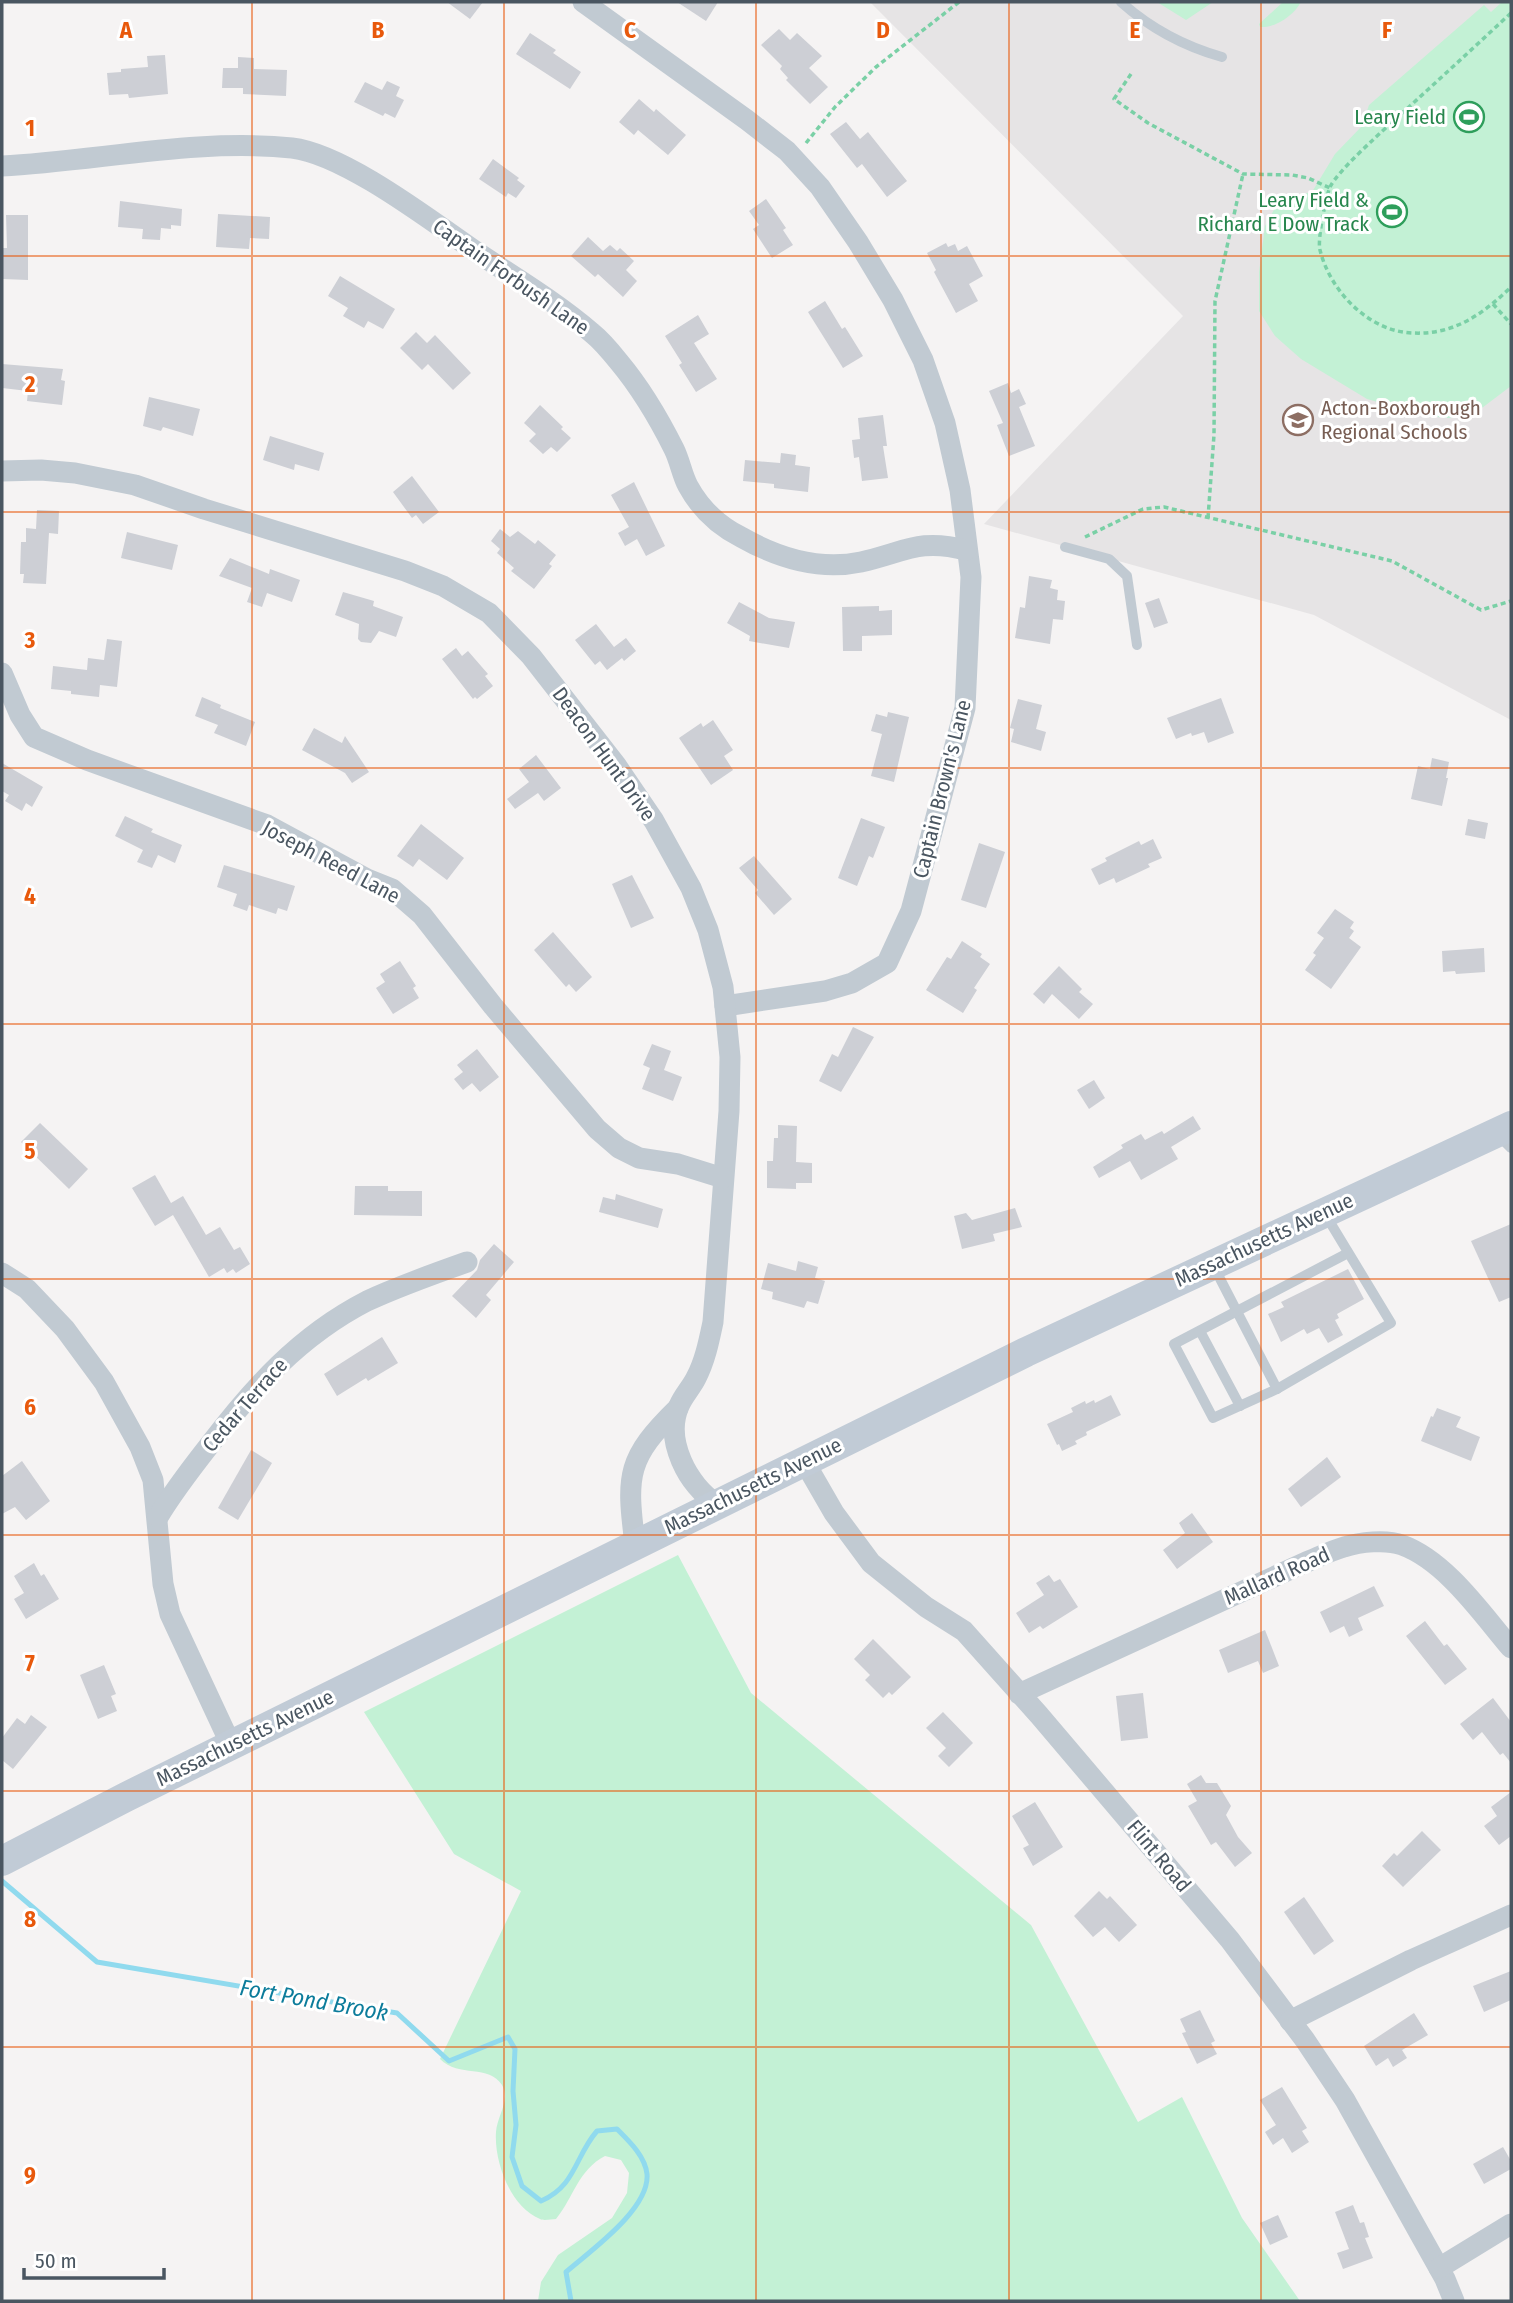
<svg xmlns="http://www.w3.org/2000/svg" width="1513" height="2303" viewBox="0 0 1513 2303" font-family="'Fira Sans Condensed',sans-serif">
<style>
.education{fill:#e6e4e5}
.green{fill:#c3f1d5}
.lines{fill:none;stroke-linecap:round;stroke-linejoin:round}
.stream{stroke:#90daee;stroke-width:5}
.building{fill:#cdcfd5}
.path{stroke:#7ad0a6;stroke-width:3.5;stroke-dasharray:5 3.5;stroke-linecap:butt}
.lane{stroke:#c1cad2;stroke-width:10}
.street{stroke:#c1cad2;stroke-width:21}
.secondary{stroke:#c1cbd6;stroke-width:30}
.grid{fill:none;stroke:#e8590c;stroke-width:2;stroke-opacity:0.55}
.labels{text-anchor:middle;stroke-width:6;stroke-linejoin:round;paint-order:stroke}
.leisure-label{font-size:21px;fill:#27864d;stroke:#fff;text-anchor:end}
.street-label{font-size:21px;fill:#4a5661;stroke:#fff}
.education-label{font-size:21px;fill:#785e54;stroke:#fff;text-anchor:start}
.water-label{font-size:23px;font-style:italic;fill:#0c7c9b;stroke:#fff}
.grid-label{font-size:23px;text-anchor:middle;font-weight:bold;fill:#e8590c;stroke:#fff;stroke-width:6;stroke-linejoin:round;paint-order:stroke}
</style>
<rect width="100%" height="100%" fill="#f5f3f3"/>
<path class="education" d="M870 2H1511V720L1314 615 984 524 1183 316Z"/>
<g class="green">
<path d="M1157 2H1213L1186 20Z"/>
<path d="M1283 2H1301C1294 15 1276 28 1260 27L1259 24Z"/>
<path d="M1502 2H1511V386L1474 414 1448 418 1427 416 1367 399 1301 359 1275 336 1259 311V272L1265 226 1280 199 1312 192 1335 154 1362 126 1369 105 1484 5 1491 12Z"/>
<path d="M678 1555 751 1693 1031 1925 1138 2122 1182 2097 1242 2218 1300 2301H538L541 2282 558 2255 612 2218 627 2193 629 2173 621 2160 605 2156C578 2170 574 2197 556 2219 551 2219 544 2221 540 2219 510 2207 494 2161 496 2132 497 2116 511 2100 502 2085 489 2064 459 2078 440 2059L521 1891 454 1854 364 1712Z"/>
</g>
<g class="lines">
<path class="stream" d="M2 1881 97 1962 397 2013 449 2061 508 2037 515 2049 513 2091 516 2125 512 2157 522 2186 541 2201C576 2186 575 2156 597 2131L617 2129C629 2141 645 2156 647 2174 650 2209 590 2251 566 2272L571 2301"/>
</g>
<g class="building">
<path d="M447 2H483L470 19Z"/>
<path d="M677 2H718L706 21Z"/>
<path d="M779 29 790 40 797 33 822 56 809 68 828 87 810 104 786 80 788 78 780 69 782 66 761 45Z"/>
<path d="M530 33 556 50 553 53 581 72 570 89 516 54Z"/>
<path d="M165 55 168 94 129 98 128 94 109 95 107 73 121 72V69L148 67 147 56Z"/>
<path d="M238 57 254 58V69L287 70 286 96 243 94V88H222L223 68H238Z"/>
<path d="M387 81 400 87 396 96 404 100 395 118 385 113 383 116 354 102 365 82 382 90Z"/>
<path d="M639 99 654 112 656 109 686 135 668 155 638 130 634 135 619 122Z"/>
<path d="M846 122 860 139 868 132 907 181 887 197 862 164 857 168 830 134Z"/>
<path d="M493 159 519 178 517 180 525 186 516 198 508 193 506 197 479 179Z"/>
<path d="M766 199 786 228 783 230 793 245 772 258 753 229 759 225 749 211Z"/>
<path d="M120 201 182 209 181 226 171 225V229L161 228 160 240 142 239 143 229 118 227Z"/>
<path d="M218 214 270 217 269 239 250 238 249 249 216 247Z"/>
<path d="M6 215H28V280L3 279V248H7Z"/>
<path d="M588 237 603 251 610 245 617 251 620 248 634 261 626 270 637 281 623 297 598 274 595 277 571 256Z"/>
<path d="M946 243 948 247 955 244 958 251 967 246 983 276 969 284 978 301 956 313 934 272 936 270 927 253Z"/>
<path d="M340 276 395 309 383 329 368 321 364 328 343 316 348 308 328 296Z"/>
<path d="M825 301 842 329 845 327 863 356 843 368 808 312Z"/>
<path d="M698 315 709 334 694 343 717 379 696 392 679 365 682 363 665 336Z"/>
<path d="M416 332 427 343 435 335 471 373 453 390 428 364 422 370 400 348Z"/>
<path d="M2 364 63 369 61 380 65 381 62 405 27 401 28 391 2 388Z"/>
<path d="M1008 383 1011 393 1019 389 1026 404 1019 407 1035 446 1009 456 997 425 1003 423 989 391Z"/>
<path d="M149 397 200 409 193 436 163 427 161 431 143 426Z"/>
<path d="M540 405 563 427 561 429 571 438 557 452 551 447 543 454 529 441 536 434 524 423Z"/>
<path d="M883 415 887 446H883L888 478 862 481 859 457 854 458 852 440 860 439 858 418Z"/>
<path d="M270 436 324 453 319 471 295 464 294 470 263 460Z"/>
<path d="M781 453 796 455 795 465 810 467 808 492 774 488V484L743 481 745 460 780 463Z"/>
<path d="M412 476 439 512 423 524 416 515 412 518 393 492Z"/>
<path d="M634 482 665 546 646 556 637 539 625 546 618 533 629 527 611 495Z"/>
<path d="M37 510 59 511 58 534 49 533 46 584 23 583 24 574H20L21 542H26V528L36 529Z"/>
<path d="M500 529 510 537 518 531 535 544 538 540 556 555 549 564 552 566 534 589 511 571 514 568 497 553 500 549 491 541Z"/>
<path d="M127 532 178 545 172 570 121 558Z"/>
<path d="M230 558 269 574 270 569 300 580 292 602 267 593 262 607 247 602 252 588 219 576Z"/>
<path d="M1029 576 1052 580 1050 588 1058 590 1057 600 1065 601 1063 620 1053 619 1050 644 1015 638 1020 607 1025 608Z"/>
<path d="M343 592 374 601 373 606 403 617 396 637 379 631 371 643 361 642 358 639 359 624 335 615Z"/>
<path d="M1159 598 1168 623 1154 628 1145 603Z"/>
<path d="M739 602 769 618 795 622 789 648 749 641 750 636 727 623Z"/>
<path d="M879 606V611L892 610V635L862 636V651H843L842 607Z"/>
<path d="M596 624 614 647 626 638 636 651 624 661 622 658 607 670 600 661 595 665 575 640Z"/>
<path d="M107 639 122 641 117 687 100 685 99 697 71 694V691L51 689 53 666 87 670 88 658 104 660Z"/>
<path d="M456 648 462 656 468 651 488 674 485 676 493 686 477 699 475 697 473 699 442 659Z"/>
<path d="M202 697 221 705 220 708 255 722 246 746 214 733 218 725 195 716Z"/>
<path d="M1221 698 1234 733 1208 743 1204 732 1192 736 1191 733 1176 739 1167 718Z"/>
<path d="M1018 699 1042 705 1036 729 1046 732 1041 751 1011 742 1014 729 1010 728Z"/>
<path d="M888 712 909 717 894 782 871 776 882 734 871 731 876 714 887 717Z"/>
<path d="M713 720 733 750 724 756 733 770 711 785 679 738 701 723 703 727Z"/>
<path d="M314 728 342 743 345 736 369 772 352 783 345 773 302 750Z"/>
<path d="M536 755 561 788 544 801 538 793 515 809 507 799 529 782 519 769Z"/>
<path d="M1432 758 1449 762 1446 778H1448L1442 806 1411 799 1418 766 1430 769Z"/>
<path d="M2 763 43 787 32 807 26 803 22 811 5 801 9 795 2 791Z"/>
<path d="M125 816 153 829 151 832 182 845 175 863 158 855 152 868 137 862 143 850 115 836Z"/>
<path d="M861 818 885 827 873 858 869 856 857 886 838 878Z"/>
<path d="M1468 819 1488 823 1485 839 1465 835Z"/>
<path d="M421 824 464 858 447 880 419 859 413 867 397 856Z"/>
<path d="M1153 839 1162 858 1148 864 1150 867 1116 883 1114 878 1099 885 1091 869 1107 861 1105 858 1139 841 1141 845Z"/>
<path d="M979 843 1005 852 986 908 961 900Z"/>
<path d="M754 856 792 899 774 915 755 893 758 890 739 868Z"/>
<path d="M224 865 295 886 287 911 278 908 276 914 249 905 247 911 233 906 237 894 217 887Z"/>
<path d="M632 875 654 918 631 928 612 884Z"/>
<path d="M1335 909 1354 922 1350 928 1354 931 1349 938 1361 947 1331 989 1305 970 1316 955 1313 953 1324 938 1317 933Z"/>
<path d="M553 932 592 977 576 992 569 984 566 987 534 950Z"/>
<path d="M962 941 982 954 980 957 990 964 974 988 977 990 963 1013 926 990 947 957 951 959Z"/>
<path d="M1484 948 1485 972 1456 974 1455 971 1443 972 1442 951Z"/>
<path d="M400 961 416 986 413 988 419 998 393 1014 376 988 385 982 380 974Z"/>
<path d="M1059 966 1082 989 1079 992 1093 1004 1079 1019 1052 994 1044 1004 1033 994Z"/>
<path d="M853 1027 874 1037 841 1092 819 1081 832 1054 838 1057Z"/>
<path d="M652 1044 671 1051 664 1070 682 1077 673 1101 642 1089 650 1068 643 1065Z"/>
<path d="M477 1049 499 1077 480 1092 472 1083 463 1090 454 1079 463 1072 457 1065Z"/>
<path d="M1094 1080 1105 1098 1089 1109 1077 1090Z"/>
<path d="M1193 1116 1201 1129 1171 1147 1178 1159 1141 1180 1130 1161 1099 1178 1093 1167 1123 1148 1121 1145 1141 1134 1145 1140 1162 1131 1164 1134Z"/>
<path d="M40 1123 88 1169 69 1189 21 1142Z"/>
<path d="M778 1125 797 1126 796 1162 812 1163V1183H796V1189L767 1188V1161H773L774 1138H778Z"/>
<path d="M155 1175 171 1203 183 1196 206 1235 220 1227 234 1250 240 1247 250 1264 236 1273 233 1269 227 1273 224 1268 209 1277 173 1215 155 1226 132 1188Z"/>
<path d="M355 1186H388V1191H422V1216L354 1215Z"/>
<path d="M616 1194 663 1209 658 1228 599 1212 603 1197 615 1200Z"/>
<path d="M1015 1208 1022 1227 993 1234 995 1241 962 1249 954 1216 966 1213 972 1220Z"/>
<path d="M1511 1224V1297L1499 1302 1471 1241Z"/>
<path d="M494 1244 514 1262 486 1295 491 1300 476 1318 452 1296 477 1270 480 1260Z"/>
<path d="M798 1261 818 1267 815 1278 825 1281 818 1304 807 1301 804 1308 772 1299 773 1292 761 1289 768 1263 796 1271Z"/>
<path d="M1348 1269 1364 1299 1337 1314 1339 1318 1335 1320 1343 1335 1328 1343 1319 1328 1307 1334 1304 1329 1281 1342 1268 1314 1284 1307 1281 1302Z"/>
<path d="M382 1337 398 1363 368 1381 366 1378 337 1396 324 1374Z"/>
<path d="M1111 1395 1121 1415 1086 1432 1087 1435 1075 1441 1077 1444 1062 1451 1059 1444 1057 1445 1047 1424 1073 1412 1071 1408 1085 1401 1086 1404 1094 1400 1095 1403Z"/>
<path d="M1437 1408 1461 1417 1456 1427 1480 1437 1471 1461 1421 1441 1431 1416 1433 1417Z"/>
<path d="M251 1450 272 1463 238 1520 218 1508Z"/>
<path d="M1327 1457 1341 1477 1301 1507 1288 1489Z"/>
<path d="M22 1461 50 1501 26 1520 15 1507 2 1514V1476Z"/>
<path d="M1192 1513 1213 1542 1177 1569 1163 1550 1185 1533 1179 1523Z"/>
<path d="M34 1563 41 1576 44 1574 59 1599 26 1619 14 1599 24 1593 14 1576Z"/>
<path d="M1049 1575 1054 1582 1060 1579 1078 1607 1043 1629 1040 1626 1029 1633 1016 1613 1044 1595 1036 1583Z"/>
<path d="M1374 1586 1384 1606 1358 1618 1363 1630 1349 1637 1344 1626 1330 1633 1320 1612Z"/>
<path d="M1425 1621 1444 1646 1447 1644 1467 1669 1445 1685 1406 1636Z"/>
<path d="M1265 1630 1279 1666 1263 1673 1258 1661 1228 1673 1219 1650Z"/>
<path d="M873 1639 911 1677 892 1695 889 1692 883 1698 865 1680 870 1675 854 1659Z"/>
<path d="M104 1665 116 1694 111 1696 117 1711 98 1719 80 1675Z"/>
<path d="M1143 1693 1148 1738 1121 1741 1116 1696Z"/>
<path d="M1493 1698 1511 1722V1763L1503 1753 1500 1755 1482 1732 1473 1740 1460 1724Z"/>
<path d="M943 1712 973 1743 949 1767 938 1756 946 1748 926 1728Z"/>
<path d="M31 1715 47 1727 13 1769 2 1760V1738L17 1718 25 1724Z"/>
<path d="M1201 1775 1206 1783H1217L1231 1806 1226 1815 1238 1837 1252 1853 1235 1867 1216 1842 1211 1845 1188 1806 1197 1801 1187 1784Z"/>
<path d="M1511 1792V1836L1499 1845 1484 1826 1497 1816 1491 1807Z"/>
<path d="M1035 1802 1063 1847 1033 1866 1023 1848 1029 1845 1012 1816Z"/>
<path d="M1422 1831 1441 1850 1403 1887 1382 1866 1394 1853 1397 1856Z"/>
<path d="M1099 1891 1107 1899 1110 1896 1137 1925 1119 1942 1105 1927 1093 1937 1074 1916Z"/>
<path d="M1304 1897 1334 1941 1314 1955 1284 1912Z"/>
<path d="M1511 1971V2000L1484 2012 1473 1986Z"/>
<path d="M1200 2010 1215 2041 1211 2043 1217 2054 1197 2064 1182 2033 1186 2032 1180 2019Z"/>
<path d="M1414 2013 1428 2035 1402 2050 1407 2058 1393 2067 1388 2058 1376 2066 1364 2046Z"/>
<path d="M1282 2087 1307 2128 1302 2131 1309 2142 1292 2153 1283 2138 1273 2145 1265 2132 1276 2125 1260 2100Z"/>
<path d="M1503 2147 1511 2161V2169L1484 2184 1473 2164Z"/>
<path d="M1353 2205 1360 2223 1364 2222 1369 2237 1365 2238 1373 2258 1343 2269 1337 2253 1349 2249 1335 2212Z"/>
<path d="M1278 2215 1288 2237 1270 2245 1260 2223Z"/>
</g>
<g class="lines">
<g class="path">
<path d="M1511 13C1470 51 1430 88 1389 125 1375 138 1338 171 1330 187 1326 196 1317 241 1320 250 1330 291 1369 332 1413 333 1454 335 1483 314 1511 287"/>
<path d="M1131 74 1114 99 1148 123 1243 174 1292 175 1308 178 1330 188"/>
<path d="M806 143 835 107 876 67 959 2"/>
<path d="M1493 304 1511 324"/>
<path d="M1208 518 1214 435 1215 301 1243 174"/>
<path d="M1085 537 1143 509 1164 507 1392 561 1481 610 1511 601"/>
</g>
<g class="lane">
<path d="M1121 2C1151 29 1183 46 1222 57"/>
<path d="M1065 547 1109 559 1127 576 1137 645"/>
<path d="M1498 1135 1511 1148"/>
<path d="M1214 1267 1277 1389 1391 1323 1325 1214"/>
<path d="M1200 1331 1240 1406"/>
<path d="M1277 1389 1213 1418 1174 1344 1348 1253"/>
</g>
<g class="street">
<path d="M583 2 747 120 787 151 820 187 858 242 893 300 923 360 945 423 960 490 971 577 965 708 911 911 887 963 852 983 825 991 725 1006"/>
<path d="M2 166C97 161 198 138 292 148 344 154 430 220 475 251 514 277 556 302 592 333 602 341 611 352 619 362 639 386 660 421 674 449 680 461 682 475 688 486 700 508 719 526 741 537 778 558 818 571 861 562 905 552 919 538 966 550"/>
<path d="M2 471 41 470 75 473 135 485 204 509 405 571 443 586 489 613 531 656 616 765 654 821 691 888 708 930 723 987 730 1057 729 1111 713 1322C709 1341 705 1361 696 1378 691 1388 683 1396 679 1406 664 1440 688 1486 717 1504"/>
<path d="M2 673 20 715 34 737 87 760 267 825 367 879 392 889 422 915 493 1006 597 1129 619 1148 639 1158 678 1164 723 1178"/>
<path d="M2 1273 27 1289 65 1329 104 1382 140 1447 153 1480 163 1584 170 1614 231 1745"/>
<path d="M804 1461 834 1513 871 1563 926 1607 964 1631 1039 1715 1230 1940 1305 2040 1345 2100 1445 2279 1454 2301"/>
<path d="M158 1517C173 1492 190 1470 208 1447 253 1388 299 1336 367 1301 399 1286 433 1274 467 1262"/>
<path d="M635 1544C626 1474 627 1458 678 1408"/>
<path d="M1019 1694 1304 1563C1317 1558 1330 1551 1344 1547 1360 1542 1386 1539 1402 1545 1446 1561 1482 1614 1511 1648"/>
<path d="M1290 2021 1411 1960 1511 1915"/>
<path d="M1439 2268 1511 2224"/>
</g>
<path class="secondary" d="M2 1861 126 1797 1026 1352 1511 1126"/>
</g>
<path class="grid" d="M252 2V2301M504 2V2301M756 2V2301M1009 2V2301M1261 2V2301M2 256H1511M2 512H1511M2 768H1511M2 1024H1511M2 1279H1511M2 1535H1511M2 1791H1511M2 2047H1511"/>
<defs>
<g id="stadium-ring" transform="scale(1.575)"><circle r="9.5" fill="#fff" stroke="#2e9e5b" stroke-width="1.5"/><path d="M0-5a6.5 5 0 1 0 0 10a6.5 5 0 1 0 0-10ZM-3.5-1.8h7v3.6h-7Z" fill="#2e9e5b"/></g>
<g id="school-ring" transform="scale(1.575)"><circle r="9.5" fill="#fff" stroke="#8d6e63" stroke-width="1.5"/><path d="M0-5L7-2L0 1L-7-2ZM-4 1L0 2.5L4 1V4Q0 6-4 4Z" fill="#8d6e63"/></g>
</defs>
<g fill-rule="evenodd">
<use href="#stadium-ring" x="1469" y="117"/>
<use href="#stadium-ring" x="1392" y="212"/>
<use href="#school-ring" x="1298" y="420"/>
</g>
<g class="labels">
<g class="leisure-label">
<text x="1446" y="124">Leary Field</text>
<text x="1369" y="207">Leary Field &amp;<tspan x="1369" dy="24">Richard E Dow Track</tspan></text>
</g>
<g class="street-label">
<text transform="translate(511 277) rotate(35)" y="7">Captain Forbush Lane</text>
<text transform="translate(604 754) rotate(54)" y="7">Deacon Hunt Drive</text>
<text transform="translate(942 789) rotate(-76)" y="7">Captain Brown's Lane</text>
<text transform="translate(331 862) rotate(28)" y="7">Joseph Reed Lane</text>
<text transform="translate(1264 1240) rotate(-25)" y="7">Massachusetts Avenue</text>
<text transform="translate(245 1405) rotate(-49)" y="7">Cedar Terrace</text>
<text transform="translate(753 1486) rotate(-26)" y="7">Massachusetts Avenue</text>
<text transform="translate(1277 1576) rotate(-24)" y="7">Mallard Road</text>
<text transform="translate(245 1738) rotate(-26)" y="7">Massachusetts Avenue</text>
<text transform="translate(1159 1856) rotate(50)" y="7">Flint Road</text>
</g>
<g class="education-label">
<text x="1321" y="415">Acton-Boxborough<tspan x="1321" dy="24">Regional Schools</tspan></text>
</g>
<g class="water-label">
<text transform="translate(314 2000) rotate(10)" y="8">Fort Pond Brook</text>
</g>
</g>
<g class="grid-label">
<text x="126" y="38">A</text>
<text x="378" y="38">B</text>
<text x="630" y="38">C</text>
<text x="883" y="38">D</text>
<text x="1135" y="38">E</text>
<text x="1387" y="38">F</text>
<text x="30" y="136">1</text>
<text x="30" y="392">2</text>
<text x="30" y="648">3</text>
<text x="30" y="904">4</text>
<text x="30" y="1159">5</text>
<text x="30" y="1415">6</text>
<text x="30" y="1671">7</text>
<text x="30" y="1927">8</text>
<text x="30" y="2183">9</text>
</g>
<rect width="1513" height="2303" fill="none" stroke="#4a5661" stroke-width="7"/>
<path d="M24 2268v10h140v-10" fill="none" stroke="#4a5661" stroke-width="3.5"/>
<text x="35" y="2268" font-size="21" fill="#4a5661" stroke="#ffffff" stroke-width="5" paint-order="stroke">50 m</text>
</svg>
